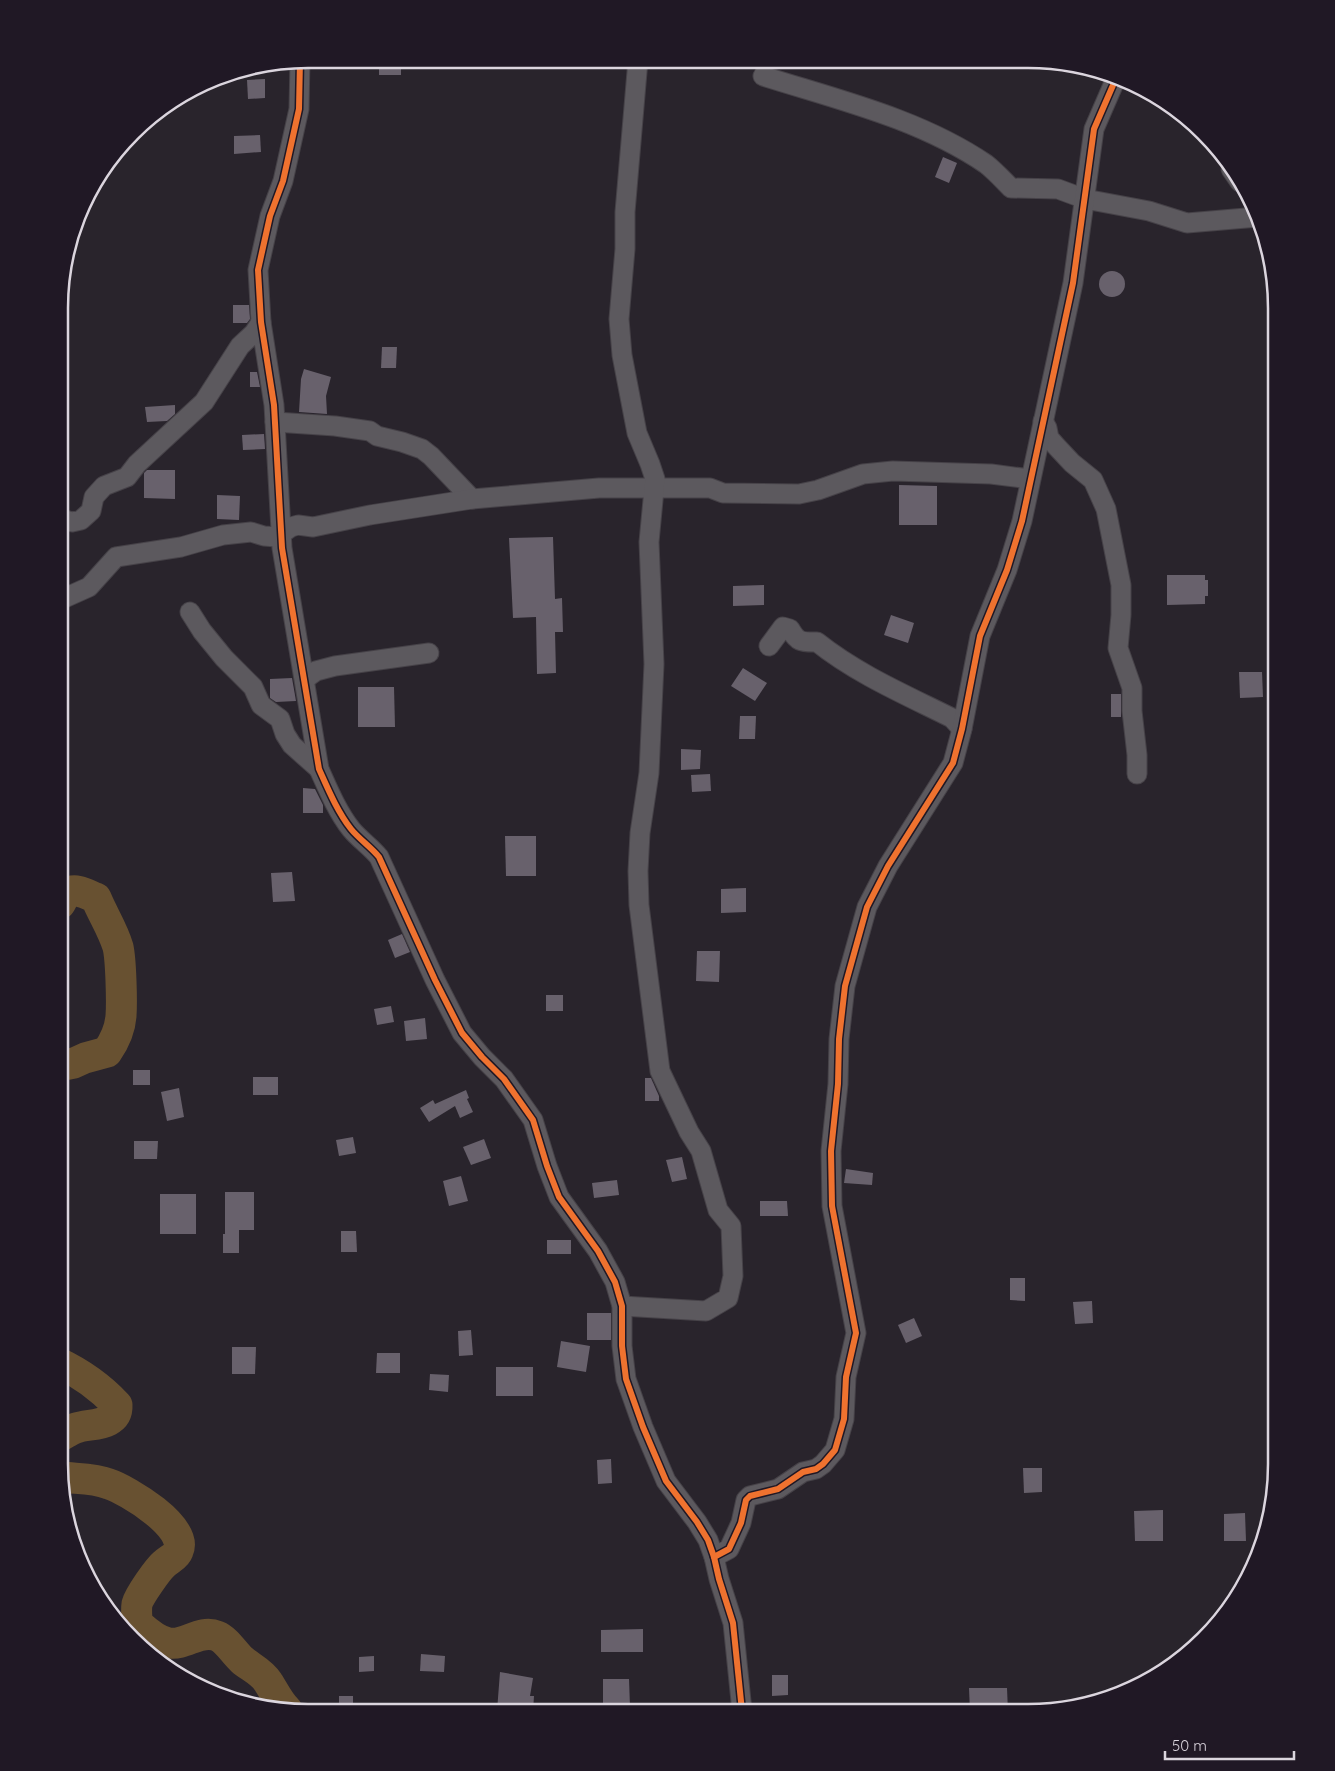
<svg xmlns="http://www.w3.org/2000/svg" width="1335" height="1771" viewBox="0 0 1335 1771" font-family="Quicksand,sans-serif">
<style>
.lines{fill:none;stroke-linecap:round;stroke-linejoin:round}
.river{stroke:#685131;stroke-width:31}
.building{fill:#68616c}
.minor-casing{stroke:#464248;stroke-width:21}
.minor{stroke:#5c595e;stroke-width:19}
.cycleway-casing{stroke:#201825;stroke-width:9}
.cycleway{stroke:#ef722f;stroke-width:6}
.rim{fill:none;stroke:#dbd5de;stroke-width:2.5}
</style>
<rect width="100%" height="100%" fill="#29242c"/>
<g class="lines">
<g class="river">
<path d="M59 1066 74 1063 85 1058 107 1052C114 1042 120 1029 121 1016 122 1002 121 960 118 947 113 930 103 915 96 898 88 895 76 887 67 893 64 895 62 901 60 904"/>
<path d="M59 1437C65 1434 70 1430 76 1428 90 1423 118 1427 117 1405 101 1388 80 1373 59 1363"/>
<path d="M61 1477C77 1479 94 1478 109 1484 127 1490 189 1527 178 1551 176 1557 169 1559 164 1564 158 1569 139 1596 137 1604 136 1610 137 1617 137 1623 146 1631 156 1641 169 1643 185 1646 200 1629 217 1636 227 1640 234 1653 242 1660 250 1667 262 1672 268 1682 274 1691 278 1701 287 1710"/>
</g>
</g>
<g class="building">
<rect x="379" y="59" width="22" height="16"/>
<path d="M265 79V98L248 99 247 80Z"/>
<path d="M260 135 261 152 234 154V136Z"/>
<path d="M943 157 957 163 949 183 935 177Z"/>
<circle cx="1112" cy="284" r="13"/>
<path d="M233 305H249L250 319 247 323H233Z"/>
<path d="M382 347H397L396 368H381Z"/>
<path d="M304 369 331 377 326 396 327 414 299 412 301 379Z"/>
<path d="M250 372H257L260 387H250Z"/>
<path d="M175 405V414L167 421 147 422 145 407Z"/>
<path d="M264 434 265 449 243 450 242 435Z"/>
<path d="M147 470H175V499L144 498V473Z"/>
<path d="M899 485 937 486V525H899Z"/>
<path d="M217 495 240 496 239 520 217 519Z"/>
<path d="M553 537 555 599 562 598 563 632H555L556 673 537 674 536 617 513 618 509 538Z"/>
<path d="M1167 575H1205V580H1208V596H1205V604L1167 605Z"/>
<path d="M764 585V605L733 606V586Z"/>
<path d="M891 615 914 623 908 643 884 635Z"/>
<path d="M743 668 767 683 755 701 731 686Z"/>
<path d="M1239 672H1262L1263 697 1240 698Z"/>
<path d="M292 678 296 701 276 702 270 698V679Z"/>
<path d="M358 687H394L395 727H358Z"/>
<rect x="1111" y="694" width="10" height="23"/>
<path d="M740 716H756L755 739H739Z"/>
<path d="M681 749 701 750 700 769 681 770Z"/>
<path d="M710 774 711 791 692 792 691 775Z"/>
<path d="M303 788 315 789 323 805V813H303Z"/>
<path d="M505 836H536V876H506Z"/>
<path d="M292 872 295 901 273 902 271 873Z"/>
<path d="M746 888V912L721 913V889Z"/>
<path d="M402 934 410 952 395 958 388 940Z"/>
<path d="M697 951H720L719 982 696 981Z"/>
<rect x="546" y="995" width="17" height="16"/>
<path d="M391 1006 394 1022 377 1025 374 1009Z"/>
<path d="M425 1018 427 1039 406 1041 404 1021Z"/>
<rect x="133" y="1070" width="17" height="15"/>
<rect x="253" y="1077" width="25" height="18"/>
<path d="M645 1078H651L659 1096V1101H645Z"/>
<path d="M179 1088 184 1117 167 1121 161 1092Z"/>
<path d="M466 1090 469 1098 467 1099 473 1112 460 1118 455 1106 429 1122 420 1108 433 1100 435 1104Z"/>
<path d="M353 1137 356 1153 339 1156 336 1140Z"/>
<path d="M484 1139 491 1158 471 1165 463 1147Z"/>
<path d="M134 1141H158L157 1159H134Z"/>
<path d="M682 1157 687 1179 672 1182 666 1160Z"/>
<path d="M846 1169 873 1173 872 1185 844 1183Z"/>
<path d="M461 1176 468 1201 449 1206 443 1181Z"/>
<path d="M617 1180 619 1195 594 1198 592 1183Z"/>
<path d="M225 1192H254V1230H239V1253H223V1234H225Z"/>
<rect x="160" y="1194" width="36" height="40"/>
<path d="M760 1201H787L788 1216H760Z"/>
<path d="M341 1231H356L357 1252H341Z"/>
<rect x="547" y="1240" width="24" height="14"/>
<path d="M1010 1278H1025V1301L1010 1300Z"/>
<path d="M1092 1301 1093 1323 1075 1324 1073 1302Z"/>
<rect x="587" y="1313" width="24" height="27"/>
<path d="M914 1318 922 1336 906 1343 898 1325Z"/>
<path d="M471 1330 473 1355 459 1356 458 1331Z"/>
<path d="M561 1341 590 1346 586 1372 557 1367Z"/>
<path d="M232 1347H256L255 1374H232Z"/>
<path d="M377 1353H400V1373H376Z"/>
<rect x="496" y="1367" width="37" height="29"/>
<path d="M430 1374 449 1375 448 1392 429 1390Z"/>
<path d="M611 1459 612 1483 598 1484 597 1460Z"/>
<path d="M1023 1468H1042V1492L1024 1493Z"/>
<path d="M1163 1510V1541H1135L1134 1511Z"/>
<path d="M1245 1513 1246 1541H1224V1514Z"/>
<path d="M643 1629V1652H601V1630Z"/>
<path d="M421 1654 445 1656 444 1672 420 1671Z"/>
<path d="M374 1656V1671L359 1672V1657Z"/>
<path d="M500 1672 533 1678 530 1696H534L533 1711H497Z"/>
<path d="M772 1675H788V1695L772 1696Z"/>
<path d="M603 1679H629L630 1707 603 1706Z"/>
<path d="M969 1688H1007L1008 1712H970Z"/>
<rect x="339" y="1696" width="14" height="14"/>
</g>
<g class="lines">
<g class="minor-casing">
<g id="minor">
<path d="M300 60 299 109 283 181 270 216 258 270 261 322 274 405 282 548 319 769C328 789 337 811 351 829 359 839 371 847 379 857L435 980 462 1033 482 1057 504 1079 533 1120 547 1166 559 1197 598 1251 615 1282 622 1306V1346L626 1379 643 1427 666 1481 697 1522 708 1540 714 1557 719 1579 733 1623 742 1711"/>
<path d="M763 76C839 100 920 119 986 164 995 171 1003 180 1011 188L1058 189 1085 199 1149 211 1187 223 1258 217"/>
<path d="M1231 169 1240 182"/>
<path d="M1043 421 1047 428 1049 438 1057 447 1072 463 1093 480 1106 509 1121 585V615L1118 648 1132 688V711L1137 755V774"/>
<path d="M275 422 335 426 370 431 377 436 402 442 422 449 431 456 472 499"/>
<path d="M60 519H62L72 522 81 520 91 511 94 497 104 486 127 477 137 464 204 402 240 346 254 333 261 322"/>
<path d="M60 600 89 587 116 557 181 547 223 535 251 532 264 536 277 537 291 527 298 525 313 527 370 515 472 499 599 488H710L723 493 799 494 818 490 863 474 893 471 991 474 1030 479"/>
<path d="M190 612 202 631 224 658 253 687 261 705 280 719 285 734 292 745 319 769"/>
<path d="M769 646 783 627 790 629C798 643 802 642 817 642 857 674 906 695 952 718L962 729"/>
<path d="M305 679 316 671 335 666 429 653"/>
<path d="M622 1306 706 1311 728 1298 733 1276 731 1226 718 1210 701 1151 689 1132 660 1071 639 905 638 871 640 833 649 773 654 664 649 542 655 479 650 464 637 433 622 355 619 319 625 249V212L638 60"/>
<path d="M714 1557 729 1549 741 1523 746 1500 750 1496 778 1489 803 1472 816 1469 823 1464 835 1450 844 1419 846 1377 856 1333 832 1206 831 1151 838 1084 839 1039 845 986 867 907 888 866 953 763 962 729 980 636 1007 570 1022 521 1073 283 1094 129 1117 76"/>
</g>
</g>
<use href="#minor" class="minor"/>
<g class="cycleway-casing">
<g id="cycleway">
<path d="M300 60 299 109 283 181 270 216 258 270 261 322 274 405 282 548 319 769C328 789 337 811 351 829 359 839 371 847 379 857L435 980 462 1033 482 1057 504 1079 533 1120 547 1166 559 1197 598 1251 615 1282 622 1306V1346L626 1379 643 1427 666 1481 697 1522 708 1540 714 1557 719 1579 733 1623 742 1711"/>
<path d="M714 1557 729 1549 741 1523 746 1500 750 1496 778 1489 803 1472 816 1469 823 1464 835 1450 844 1419 846 1377 856 1333 832 1206 831 1151 838 1084 839 1039 845 986 867 907 888 866 953 763 962 729 980 636 1007 570 1022 521 1073 283 1094 129 1117 76"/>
</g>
</g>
<use href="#cycleway" class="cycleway"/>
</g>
<path d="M0 0H1335V1771H0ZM308 68H1028A240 240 0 0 1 1268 308V1464A240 240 0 0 1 1028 1704H308A240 240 0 0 1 68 1464V308A240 240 0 0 1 308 68Z" fill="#201825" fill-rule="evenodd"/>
<path class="rim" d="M308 68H1028A240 240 0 0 1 1268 308V1464A240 240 0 0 1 1028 1704H308A240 240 0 0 1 68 1464V308A240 240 0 0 1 308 68Z"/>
<path d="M1165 1751v8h129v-8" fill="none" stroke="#dbd5de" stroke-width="2.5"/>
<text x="1172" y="1751" font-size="15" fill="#dbd5de" stroke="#201825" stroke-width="4" paint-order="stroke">50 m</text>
</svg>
